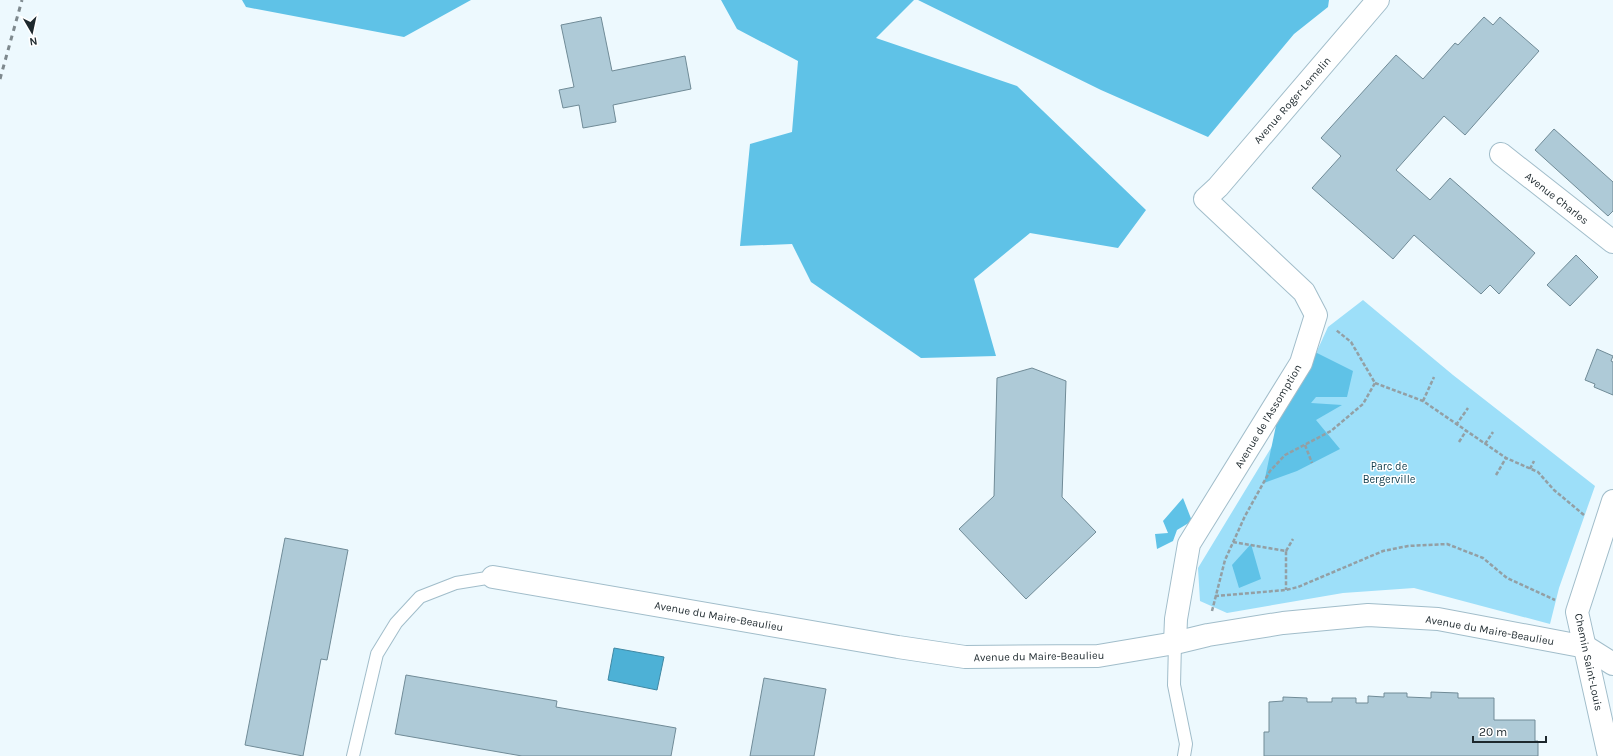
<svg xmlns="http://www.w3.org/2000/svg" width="1613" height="756" viewBox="0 0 1613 756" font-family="Karla,sans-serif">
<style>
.green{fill:#9ddff9}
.forest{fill:#5fc2e7}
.water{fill:#4db1d6;stroke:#3f88a3}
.building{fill:#aecad7;stroke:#708b97}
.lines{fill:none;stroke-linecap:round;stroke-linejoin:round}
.lane-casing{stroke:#a1bdca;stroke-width:14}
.street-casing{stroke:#a1bdca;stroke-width:24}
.secondary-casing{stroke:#a1bdca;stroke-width:24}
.path{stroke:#939fa4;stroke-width:2.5;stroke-dasharray:4 2;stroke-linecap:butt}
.lane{stroke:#fff;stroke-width:12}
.street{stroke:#fff;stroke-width:22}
.secondary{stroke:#fff;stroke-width:22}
.rail{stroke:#7e898e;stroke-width:3;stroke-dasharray:5 5;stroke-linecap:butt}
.labels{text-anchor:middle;stroke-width:3;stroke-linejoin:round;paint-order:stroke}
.street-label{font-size:11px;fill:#1d282d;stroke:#fff}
.park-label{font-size:11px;fill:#0f3c4c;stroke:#fff}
</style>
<rect width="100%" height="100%" fill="#edf9fe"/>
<path class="green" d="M1363 300 1453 375 1595 486 1559 588 1550 624 1414 588 1343 593 1227 613 1200 601 1198 568 1277 438 1328 327Z"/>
<g class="forest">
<path d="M242 0H471L404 37 246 7Z"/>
<path d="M721 0H914L876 38 1017 86 1146 210 1118 248 1030 233 974 279 996 356 921 358 811 282 792 244 740 246 750 144 792 132 798 61 737 29Z"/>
<path d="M918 0H1329L1328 7 1294 34 1208 137 1101 90Z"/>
<path d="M1315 352 1353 371 1347 397H1316L1311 403 1342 405 1316 420 1340 449 1297 471 1264 483 1279 411Z"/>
<path d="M1183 498 1192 521 1177 530 1173 541 1157 549 1155 534 1168 533 1163 521Z"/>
<path d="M1251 544 1261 579 1239 588 1232 565Z"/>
</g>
<path class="water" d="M614 648 664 657 657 690 608 680Z"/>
<g class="building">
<path d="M601 17 612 71 685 56 691 89 613 105 616 122 583 128 579 105 563 108 559 90 574 87 561 25Z"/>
<path d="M1484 17 1493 25 1500 17 1539 51 1465 135 1444 116 1396 170 1430 200 1450 178 1535 253 1499 294 1490 285 1481 294 1414 235 1393 259 1312 188 1341 156 1321 138 1396 55 1423 79 1455 43 1458 45Z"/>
<path d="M1554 129 1613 182V211L1608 216 1535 150Z"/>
<path d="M1576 255 1598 277 1570 306 1547 285Z"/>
<path d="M1597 349 1613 356 1611 361 1613 362V395L1594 387 1595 384 1585 380Z"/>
<path d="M1032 368 1066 381 1062 497 1096 532 1026 599 959 529 994 496 997 378Z"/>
<path d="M285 538 348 550 327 660 321 659 303 756 245 745Z"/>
<path d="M406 675 557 701 556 707 676 728 671 756H522L395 734Z"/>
<path d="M764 678 826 689 814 756H750Z"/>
<path d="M1431 692 1458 693V698H1494V720H1535V741H1538V756H1264V732H1269V702L1283 701V697L1307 698V702H1332V698H1356V703H1368V696L1384 697V693H1407V697L1431 698Z"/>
</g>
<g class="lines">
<g class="lane-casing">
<g id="lane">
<path d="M1175 643 1174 685 1186 744 1184 756"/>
<path d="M353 756 377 654 396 623 420 597 456 583 493 577"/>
</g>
</g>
<g class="street-casing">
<g id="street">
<path d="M1501 154 1613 242"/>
<path d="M493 577 898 647 965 657 1098 656 1175 643 1208 635 1283 623 1368 615 1438 619 1586 647 1613 664"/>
<path d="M1175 643 1176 619 1189 544 1301 363 1316 315 1304 292 1205 199 1218 187 1378 0"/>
</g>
</g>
<g class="secondary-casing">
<path id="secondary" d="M1609 756 1577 612 1613 501"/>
</g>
<g class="path">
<path d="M1375 383 1423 401 1506 458 1538 472 1554 490 1584 515"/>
<path d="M1423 401 1434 377"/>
<path d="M1456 425 1468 408"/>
<path d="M1459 442 1466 431"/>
<path d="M1485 444 1493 432"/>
<path d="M1305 445 1312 463"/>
<path d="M1530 469 1534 461"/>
<path d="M1496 475 1506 458"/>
<path d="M1233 542 1286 551V590"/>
<path d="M1286 551 1293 539"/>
<path d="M1215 596 1286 590 1298 587 1383 551 1408 546 1447 544 1483 558 1507 578 1555 600"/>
<path d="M1212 611 1225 560 1245 516 1270 471 1285 455 1331 431 1363 404 1375 383 1351 342 1336 330"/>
</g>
<use href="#lane" class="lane"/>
<use href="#street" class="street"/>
<use href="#secondary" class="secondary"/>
<path class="rail" d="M0 79 22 0"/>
</g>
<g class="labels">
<g class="street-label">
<text transform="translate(1292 100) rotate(-49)" y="4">Avenue Roger-Lemelin</text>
<text transform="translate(1557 198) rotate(38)" y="4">Avenue Charles</text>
<text transform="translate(1268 416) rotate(-59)" y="4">Avenue de l'Assomption</text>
<text transform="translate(719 616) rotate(10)" y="4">Avenue du Maire-Beaulieu</text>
<text transform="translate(1490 630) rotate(10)" y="4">Avenue du Maire-Beaulieu</text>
<text transform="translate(1039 656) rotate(-1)" y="4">Avenue du Maire-Beaulieu</text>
<text transform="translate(1589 662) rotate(78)" y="4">Chemin Saint-Louis</text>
</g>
<g class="park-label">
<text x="1389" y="470">Parc de<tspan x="1389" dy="13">Bergerville</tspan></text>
</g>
</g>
<g transform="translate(32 32) rotate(171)" stroke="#ffffff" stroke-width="3" paint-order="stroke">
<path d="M0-3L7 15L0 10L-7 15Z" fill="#1d282d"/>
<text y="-6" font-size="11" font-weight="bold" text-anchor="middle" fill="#1d282d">N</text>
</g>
<path d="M1473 736v6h73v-6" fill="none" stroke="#1d282d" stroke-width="2"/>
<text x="1479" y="736" font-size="12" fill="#1d282d" stroke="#ffffff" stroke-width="3" paint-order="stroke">20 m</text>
</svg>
